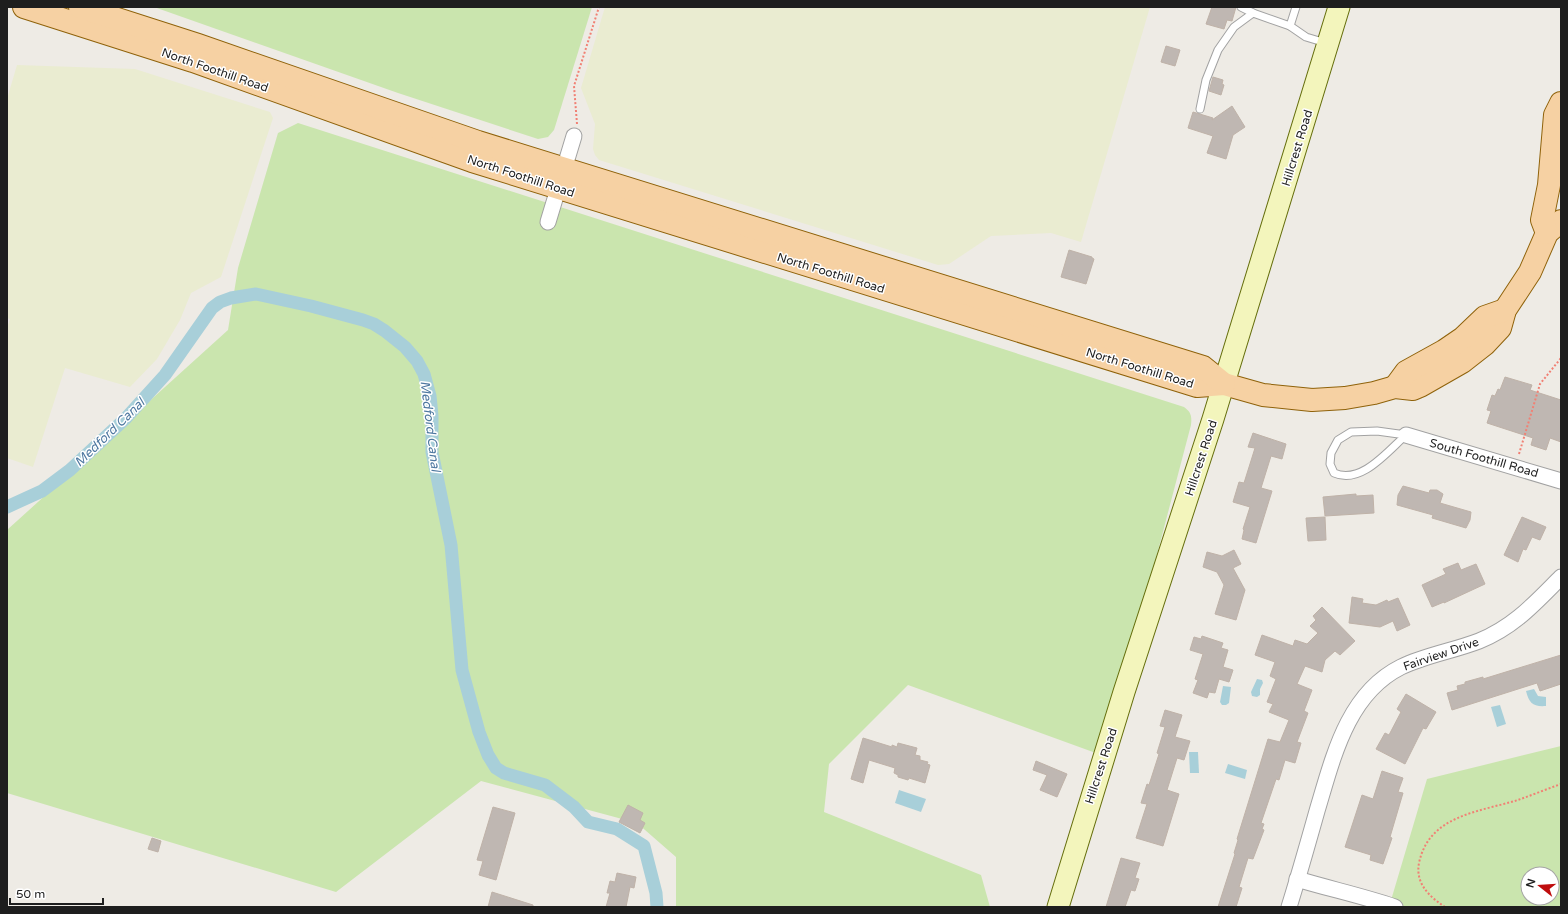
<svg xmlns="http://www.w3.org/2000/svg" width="1568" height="914" viewBox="0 0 1568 914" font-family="'Varela Round',sans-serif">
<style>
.farmland{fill:#eaecd1}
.grass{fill:#cae5ae;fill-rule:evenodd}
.water{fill:#a8cfd9}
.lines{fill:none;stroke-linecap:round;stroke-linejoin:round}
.canal{stroke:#a8cfd9;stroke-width:13}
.building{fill:#bfb7b2;stroke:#bfb2a8}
.lane-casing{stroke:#a2a2a2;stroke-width:9}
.street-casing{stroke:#a2a2a2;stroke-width:17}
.secondary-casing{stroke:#656e0c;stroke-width:23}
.primary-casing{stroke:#8f620a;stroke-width:24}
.path{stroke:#f18074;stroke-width:2;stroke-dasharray:2 2;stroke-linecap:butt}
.lane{stroke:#fff;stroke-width:7}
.street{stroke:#fff;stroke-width:15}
.secondary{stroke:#f3f5bc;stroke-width:21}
.primary{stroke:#f6d1a3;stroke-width:22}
.labels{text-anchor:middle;stroke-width:3;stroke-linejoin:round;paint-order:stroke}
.street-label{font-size:12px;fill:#1e1e1e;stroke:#fff}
.water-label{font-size:13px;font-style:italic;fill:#4e78a0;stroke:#fff}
</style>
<rect width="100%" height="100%" fill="#eeebe5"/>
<g class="farmland">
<path d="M605 7H1150L1081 242 1051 233 991 236 949 264 938 265 599 160 595 155 593 149 595 124 581 88Z"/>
<path d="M17 65 135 69 270 112 273 118 221 277 191 293 180 320 157 359 130 387 65 368 33 467 7 458V328L10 319 7 318V99Z"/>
</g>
<g class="grass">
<path d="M154 7H592L554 130 548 137 538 139 398 93Z"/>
<path d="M298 123 1184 407C1191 412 1192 416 1191 425L1104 756 908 685 829 764 824 812 981 875 990 907H676V857L637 823 481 781 336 892 7 793V530L228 330 238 268 278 133Z"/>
<path d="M1561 746V907H1389L1427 779ZM1528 874H1552V898H1528Z"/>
</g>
<g class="water">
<path d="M1257 679 1262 680 1263 683 1260 689V695L1257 697 1252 696 1251 692Z"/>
<path d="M1223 686 1231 687 1229 703 1226 705H1222L1220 702Z"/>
<path d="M1534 689 1538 696 1546 697V706C1533 707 1529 703 1526 691Z"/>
<path d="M1500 705 1506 724 1497 727 1491 707Z"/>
<path d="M1198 752 1199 773H1190L1189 752Z"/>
<path d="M1228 764 1247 770 1245 779 1225 773Z"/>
<path d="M899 790 926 799 921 812 895 803Z"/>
</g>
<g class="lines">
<path class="canal" d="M7 507 42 491 70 470 126 418 165 375 212 308 220 302 231 298 256 294 311 306 363 320 374 324 385 331 405 347 417 361 424 374 430 396 432 416V452L451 545 462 670 479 732 488 755 496 768 504 773 545 785 574 807 588 822 617 829 644 846 656 893 657 907"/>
</g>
<g class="building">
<path d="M1212 7H1236L1232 21 1227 20 1224 29 1206 24Z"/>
<path d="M1166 46 1180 50 1175 66 1161 62Z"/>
<path d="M1213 77 1223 80 1222 84 1224 85 1221 95 1209 91Z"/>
<path d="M1232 106 1245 127 1233 135 1226 159 1207 153 1213 136 1188 128 1193 112 1213 118 1212 120Z"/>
<path d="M1069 250 1092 257V258L1094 259 1086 284 1061 277Z"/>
<path d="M1505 377 1532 385 1530 390 1561 400V442L1550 438 1546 450 1531 445 1533 438 1487 423 1491 411 1487 410 1492 395 1495 396 1498 389 1500 390Z"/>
<path d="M1253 433 1286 444 1282 459 1271 456 1261 488 1272 491 1256 543 1242 539 1244 530 1243 529 1250 507 1233 502 1239 482 1244 483 1255 448 1248 447Z"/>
<path d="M1403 486 1429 493 1430 490H1437L1443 494 1440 503 1471 512 1470 520 1466 528 1432 518 1433 515 1397 505 1398 495Z"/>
<path d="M1356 494V496L1373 495 1374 513 1325 516 1323 497Z"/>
<path d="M1325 517 1326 540 1308 541 1306 518Z"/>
<path d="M1522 517 1546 527 1540 540 1532 537 1526 550 1523 549 1518 562 1504 555Z"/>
<path d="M1234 550 1241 564 1233 568 1245 590 1236 620 1215 614 1224 585 1217 572 1203 567 1207 552 1222 556Z"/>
<path d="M1458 563 1461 570 1476 564 1485 584 1444 603V602L1432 607 1422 585 1446 574 1443 569Z"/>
<path d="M1352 597 1363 599 1362 603 1376 605 1387 600 1388 602 1398 598 1410 625 1397 631 1393 621 1380 627 1349 623Z"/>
<path d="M1322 607 1355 641 1340 655 1335 651 1325 660 1322 672 1305 666 1297 684 1312 690 1304 711 1308 713 1297 742 1301 743 1295 763 1285 760 1279 780 1276 779 1261 823 1264 824 1262 829 1264 830 1253 859 1248 858 1239 887 1242 888 1236 907H1218L1235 854 1234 853 1238 840 1237 839 1268 739 1280 742 1289 720 1269 712 1273 704 1267 702 1276 679 1270 676 1275 662 1255 655 1262 635 1293 646 1295 640 1307 644 1318 633 1310 626 1316 620 1313 616Z"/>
<path d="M1202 636 1223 643 1221 648 1228 650 1223 667 1233 670 1229 682 1219 679 1215 693 1209 692 1207 698 1193 693 1198 680 1195 679 1203 654 1190 650 1194 637 1201 639Z"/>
<path d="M1561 655V684L1540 691 1537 683 1452 710 1447 693 1458 690 1457 686 1465 684V682L1483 677V679Z"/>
<path d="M1406 694 1436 712 1426 729 1423 728 1405 764 1376 749 1385 733 1389 735 1401 712 1397 709Z"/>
<path d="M1165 710 1182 715 1175 737 1190 741 1184 760 1177 758 1167 790 1179 794 1163 846 1136 838 1147 804 1141 803 1147 784 1149 785 1159 754 1157 753 1165 727 1160 726Z"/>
<path d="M863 738 892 747V745L897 747 898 743 917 748 915 755 920 756V760L928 762 927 764 930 765 925 783 909 778 908 780 898 777V775L894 773 895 768 869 760 863 783 851 779Z"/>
<path d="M1036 761 1067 774 1057 797 1040 790 1047 775 1033 770Z"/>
<path d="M1382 771 1403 778 1398 792 1403 793 1390 837 1392 838 1383 864 1370 860 1371 855 1345 847 1362 795 1373 799Z"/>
<path d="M628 805 643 813 640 820 645 823 640 833 619 822Z"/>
<path d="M493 807 515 813 496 880 479 875 483 861 477 860Z"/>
<path d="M152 838 161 841 158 852 148 849Z"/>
<path d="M1121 858 1140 863 1135 878 1139 879 1135 891 1131 890 1125 907H1106Z"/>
<path d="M617 873 636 877 634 888 630 887 626 907H606L610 893H607L610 881 615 882Z"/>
<path d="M492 892 533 905V907H488Z"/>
</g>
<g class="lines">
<g class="lane-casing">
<g id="lane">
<path d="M1241 7 1253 13"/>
<path d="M1290 26 1306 37 1326 43"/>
<path d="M1200 109 1206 80 1218 50 1234 27 1253 13 1290 26 1296 7"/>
<path d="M1377 431 1406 435C1387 452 1361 485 1334 473L1330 464 1331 453 1338 440 1351 432Z"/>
</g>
</g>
<g class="street-casing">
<g id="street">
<path d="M548 222 574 136"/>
<path d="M1406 435 1561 481"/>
<path d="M1297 879C1330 889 1363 896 1395 907"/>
<path d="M1289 907C1299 875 1308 843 1317 811 1333 758 1347 694 1401 667 1426 655 1453 651 1479 641 1514 627 1535 603 1561 577"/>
</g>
</g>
<g class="secondary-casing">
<path id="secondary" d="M1058 907 1124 692 1213 419 1339 7"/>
</g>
<g class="primary-casing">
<g id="primary">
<path d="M24 7 193 61 472 161 1197 386 1224 384 1263 395 1312 400 1345 398 1374 393 1395 387 1413 389 1420 386 1462 362 1485 344 1500 328 1505 310 1530 272 1547 233 1561 221"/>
<path d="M80 7 198 45 478 142 1203 367 1224 384"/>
<path d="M1547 233 1542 220 1549 185 1555 115 1561 103"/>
<path d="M1395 387 1406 372 1444 351 1463 338 1485 317 1505 310"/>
</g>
</g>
<g class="path">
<path d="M577 124 574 86 599 7"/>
<path d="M1519 454 1540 384 1561 358"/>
<path d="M1445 907C1430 897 1415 884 1419 863 1429 815 1479 812 1518 800 1532 795 1547 789 1561 784"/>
</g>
<use href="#lane" class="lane"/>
<use href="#street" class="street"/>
<use href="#secondary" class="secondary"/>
<use href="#primary" class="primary"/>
</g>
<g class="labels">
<g class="street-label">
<text transform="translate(215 70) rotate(19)" y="4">North Foothill Road</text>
<text transform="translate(1297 148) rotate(-73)" y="4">Hillcrest Road</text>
<text transform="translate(521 176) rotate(18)" y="4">North Foothill Road</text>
<text transform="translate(831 273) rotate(17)" y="4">North Foothill Road</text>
<text transform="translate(1140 368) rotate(17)" y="4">North Foothill Road</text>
<text transform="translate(1201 458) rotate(-72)" y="4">Hillcrest Road</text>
<text transform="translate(1484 458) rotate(16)" y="4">South Foothill Road</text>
<text transform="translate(1441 654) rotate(-19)" y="4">Fairview Drive</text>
<text transform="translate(1101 766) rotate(-72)" y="4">Hillcrest Road</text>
</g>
<g class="water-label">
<text transform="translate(431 426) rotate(83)" y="5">Medford Canal</text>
<text transform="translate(109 432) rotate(-44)" y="5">Medford Canal</text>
</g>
</g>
<rect width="1568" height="914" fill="none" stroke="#1e1e1e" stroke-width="16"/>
<g transform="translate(1540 886) rotate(287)"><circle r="19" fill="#ffffff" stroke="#a5a5a5"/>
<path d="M0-3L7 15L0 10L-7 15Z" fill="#bf0d0e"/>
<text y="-6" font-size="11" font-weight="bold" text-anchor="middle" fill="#1e1e1e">N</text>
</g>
<path d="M10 898v6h93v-6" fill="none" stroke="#1e1e1e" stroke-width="2"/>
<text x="16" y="898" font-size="12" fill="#1e1e1e" stroke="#ffffff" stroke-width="3" paint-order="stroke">50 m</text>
</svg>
